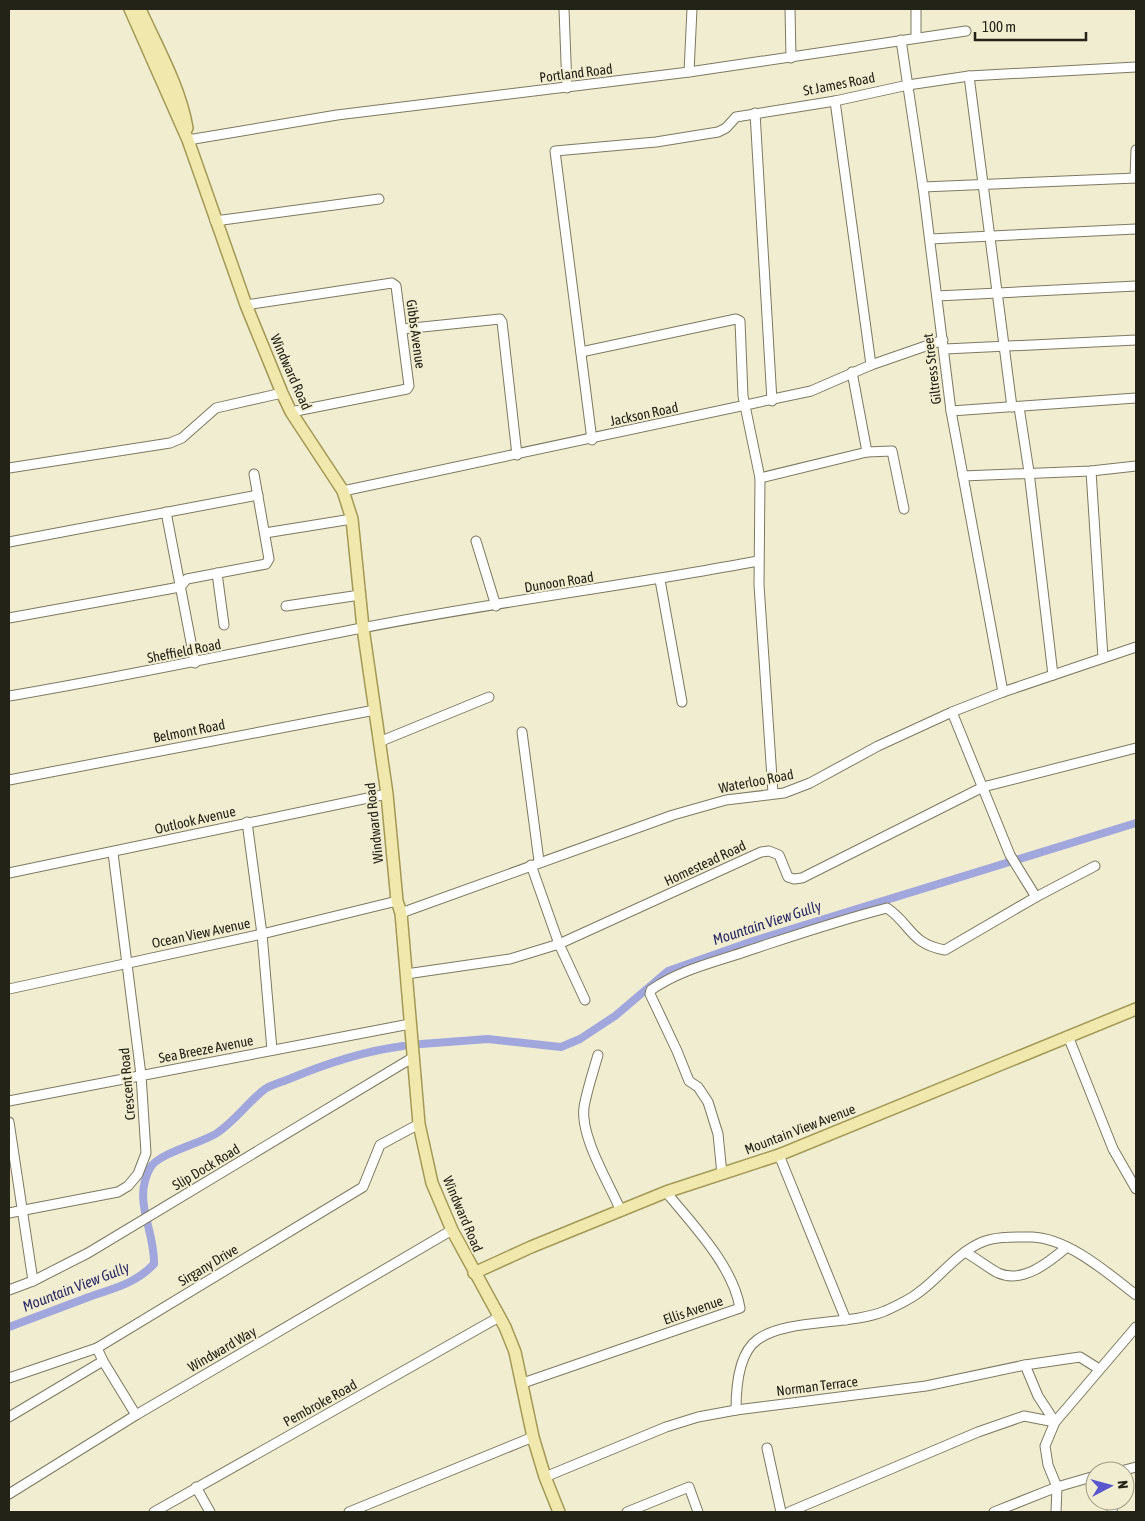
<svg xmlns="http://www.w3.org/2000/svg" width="1145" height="1521" viewBox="0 0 1145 1521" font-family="'Asap Condensed',sans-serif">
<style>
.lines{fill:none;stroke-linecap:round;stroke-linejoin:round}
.canal{stroke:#a1a7dd;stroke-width:8}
.minor-casing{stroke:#7d7960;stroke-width:11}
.major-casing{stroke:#a39956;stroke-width:14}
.minor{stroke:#fff;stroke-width:9}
.major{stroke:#f1e8ae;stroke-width:11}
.labels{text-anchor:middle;stroke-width:4;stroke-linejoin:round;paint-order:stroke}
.street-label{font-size:14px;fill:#242318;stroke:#f1edd1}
.water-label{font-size:15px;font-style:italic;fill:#2a2968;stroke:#f1edd1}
</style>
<rect width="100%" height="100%" fill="#f1edd1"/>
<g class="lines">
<g class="canal">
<path d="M421 1044 488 1039 561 1047 580 1039 615 1016 668 971 753 941 1136 823"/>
<path d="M9 1327C35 1317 62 1307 89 1297 114 1288 135 1284 154 1264 155 1230 132 1201 150 1168 158 1153 202 1143 217 1133 235 1121 248 1102 265 1089 271 1085 282 1082 289 1079 325 1064 364 1051 403 1046"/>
</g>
<g class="minor-casing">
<g id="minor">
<path d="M564 9 567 88"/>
<path d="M790 9 791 58"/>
<path d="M916 37V9"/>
<path d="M901 40 923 187 951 411 1003 692"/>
<path d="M689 72 692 9"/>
<path d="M969 76 1012 407"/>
<path d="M835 101 871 365"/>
<path d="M755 113 772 401"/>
<path d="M188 140 337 115 689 72 966 31"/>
<path d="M1135 178 1136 150"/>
<path d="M923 187 1136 178"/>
<path d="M215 221 379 199"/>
<path d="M930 239 1136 229"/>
<path d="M937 296 1136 286"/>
<path d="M246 305 392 283 396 286 409 386 407 389 291 412"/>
<path d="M403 329 500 319 502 322 517 455"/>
<path d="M945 349 1136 340"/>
<path d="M581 352 736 319 740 321 743 396 760 478 759 585 773 793"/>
<path d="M852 372 867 452"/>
<path d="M1019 407 1029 472 1053 675"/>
<path d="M951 411 1136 398"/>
<path d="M592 440 555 151 656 142 718 132 726 128 736 117 835 101 908 85 969 76 1136 67"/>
<path d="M9 468 170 443 182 438 216 408 282 393"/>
<path d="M1091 471 1103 658"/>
<path d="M963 476 1091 471 1136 466"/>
<path d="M760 478 867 452 892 451 904 509"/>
<path d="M343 491 811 391 871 365 943 340"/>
<path d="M166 512 195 663"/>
<path d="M265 533 352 519"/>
<path d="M476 541 496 606"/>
<path d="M9 542 258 495"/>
<path d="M217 573 224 625"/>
<path d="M660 580 682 702"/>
<path d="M286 606 360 595"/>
<path d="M9 618 180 587 187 579 266 564 269 559 254 474"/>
<path d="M9 696C127 676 244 651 362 628 493 602 626 586 758 561"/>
<path d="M952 712 1010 855 1036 897"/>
<path d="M522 732 539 861"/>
<path d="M379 742 489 697"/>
<path d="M9 780 375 710"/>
<path d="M247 822 262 934 272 1050"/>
<path d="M531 865 559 944 585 1000"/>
<path d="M9 873 387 794"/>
<path d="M401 913 673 815 726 800 784 793 810 783 878 746 952 712 1003 692 1136 647"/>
<path d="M406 974 510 959 559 944 761 852 769 851 779 855 788 877 794 879 802 878 983 787 1136 748"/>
<path d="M9 989 262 934 397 901"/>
<path d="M1068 1036 1113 1149 1136 1189"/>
<path d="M598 1055C593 1072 587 1090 584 1107 580 1137 609 1183 621 1211"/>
<path d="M9 1101 410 1024"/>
<path d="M9 1122 33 1281"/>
<path d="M779 1155 846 1320"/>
<path d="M722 1174 718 1134 708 1102 698 1087 689 1081 677 1051 650 994 651 990C681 969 716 962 750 950 796 935 840 920 887 908 911 924 910 944 945 950L1036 897 1095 866"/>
<path d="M9 1213 118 1192 128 1186 138 1174 146 1153 141 1075 113 853"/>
<path d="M965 1252C976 1258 987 1267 998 1273 1023 1284 1049 1262 1067 1247"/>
<path d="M9 1290 33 1281 88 1253 412 1058"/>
<path d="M103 1361 136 1415"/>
<path d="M1025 1365 1038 1396 1055 1422"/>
<path d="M9 1378 97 1348"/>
<path d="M523 1383 740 1308C733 1266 693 1225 666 1192"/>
<path d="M736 1410C736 1388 738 1354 757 1340 786 1318 849 1326 885 1311 896 1306 909 1300 918 1293 939 1278 956 1254 980 1243 994 1236 1016 1237 1032 1237 1068 1238 1109 1274 1136 1295"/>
<path d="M9 1417 103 1361 97 1348 363 1187 380 1145 419 1124"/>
<path d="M767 1448 781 1512"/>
<path d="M1121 1471 1136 1467"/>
<path d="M545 1477 666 1427 698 1417 736 1410 926 1386 1025 1365 1080 1357 1099 1369"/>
<path d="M196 1487 210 1512"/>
<path d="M9 1494 136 1415 452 1230"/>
<path d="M154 1512 499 1317"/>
<path d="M349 1512 533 1437"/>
<path d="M627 1512 689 1487 698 1512"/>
<path d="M789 1512 978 1432 1024 1416 1055 1422"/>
<path d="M994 1512 1057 1487 1095 1476"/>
<path d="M1056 1512 1057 1487 1048 1465 1045 1446 1055 1422 1136 1327"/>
<path d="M1112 1512 1113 1501"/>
</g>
</g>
<g class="major-casing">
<g id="major">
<path d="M130 9 188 140 246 305 282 393 291 412 343 491 352 519 363 628 387 794 397 901 401 913 419 1124 432 1183 452 1230 505 1327 515 1352 533 1437 545 1477 559 1512"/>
<path d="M140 9C157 47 180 87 187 128"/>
<path d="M474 1273 531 1247 666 1192 779 1155 1136 1009"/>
</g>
</g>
<use href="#minor" class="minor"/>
<use href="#major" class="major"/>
</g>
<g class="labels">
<g class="street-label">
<text transform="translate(576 73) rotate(-7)" y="5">Portland Road</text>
<text transform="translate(839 84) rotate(-11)" y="5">St James Road</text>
<text transform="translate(416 334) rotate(82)" y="5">Gibbs Avenue</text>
<text transform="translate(932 369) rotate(-97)" y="5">Giltress Street</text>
<text transform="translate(291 372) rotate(66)" y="5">Windward Road</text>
<text transform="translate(644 414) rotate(-12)" y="5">Jackson Road</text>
<text transform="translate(559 582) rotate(-9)" y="5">Dunoon Road</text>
<text transform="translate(184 651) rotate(-11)" y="5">Sheffield Road</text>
<text transform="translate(189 731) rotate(-11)" y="5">Belmont Road</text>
<text transform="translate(756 781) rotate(-11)" y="5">Waterloo Road</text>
<text transform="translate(195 820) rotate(-13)" y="5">Outlook Avenue</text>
<text transform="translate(374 823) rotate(-96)" y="5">Windward Road</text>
<text transform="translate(705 863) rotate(-25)" y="5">Homestead Road</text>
<text transform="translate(201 933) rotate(-12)" y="5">Ocean View Avenue</text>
<text transform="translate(206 1049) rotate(-11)" y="5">Sea Breeze Avenue</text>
<text transform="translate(127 1084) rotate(-95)" y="5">Crescent Road</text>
<text transform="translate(800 1129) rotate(-21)" y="5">Mountain View Avenue</text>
<text transform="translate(206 1167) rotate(-31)" y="5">Slip Dock Road</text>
<text transform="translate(463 1214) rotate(67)" y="5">Windward Road</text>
<text transform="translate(208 1265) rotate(-31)" y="5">Sirgany Drive</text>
<text transform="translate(693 1310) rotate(-19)" y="5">Ellis Avenue</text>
<text transform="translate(222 1349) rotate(-30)" y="5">Windward Way</text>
<text transform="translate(817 1386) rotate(-7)" y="5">Norman Terrace</text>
<text transform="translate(320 1403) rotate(-29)" y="5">Pembroke Road</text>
</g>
<g class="water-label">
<text transform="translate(767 923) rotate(-18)" y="5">Mountain View Gully</text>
<text transform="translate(76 1287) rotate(-21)" y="5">Mountain View Gully</text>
</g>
</g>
<rect width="1145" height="1521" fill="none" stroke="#242318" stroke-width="20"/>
<g transform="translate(1110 1486) rotate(84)"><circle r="24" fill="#f1edd1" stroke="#9f9c87"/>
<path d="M0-4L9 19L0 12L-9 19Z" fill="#5a56ce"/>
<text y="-8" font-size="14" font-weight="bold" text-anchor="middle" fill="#242318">N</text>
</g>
<path d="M975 32v8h111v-8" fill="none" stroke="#242318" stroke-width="2.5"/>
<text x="982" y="32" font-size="15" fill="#242318" stroke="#f1edd1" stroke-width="4" paint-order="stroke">100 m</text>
</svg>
